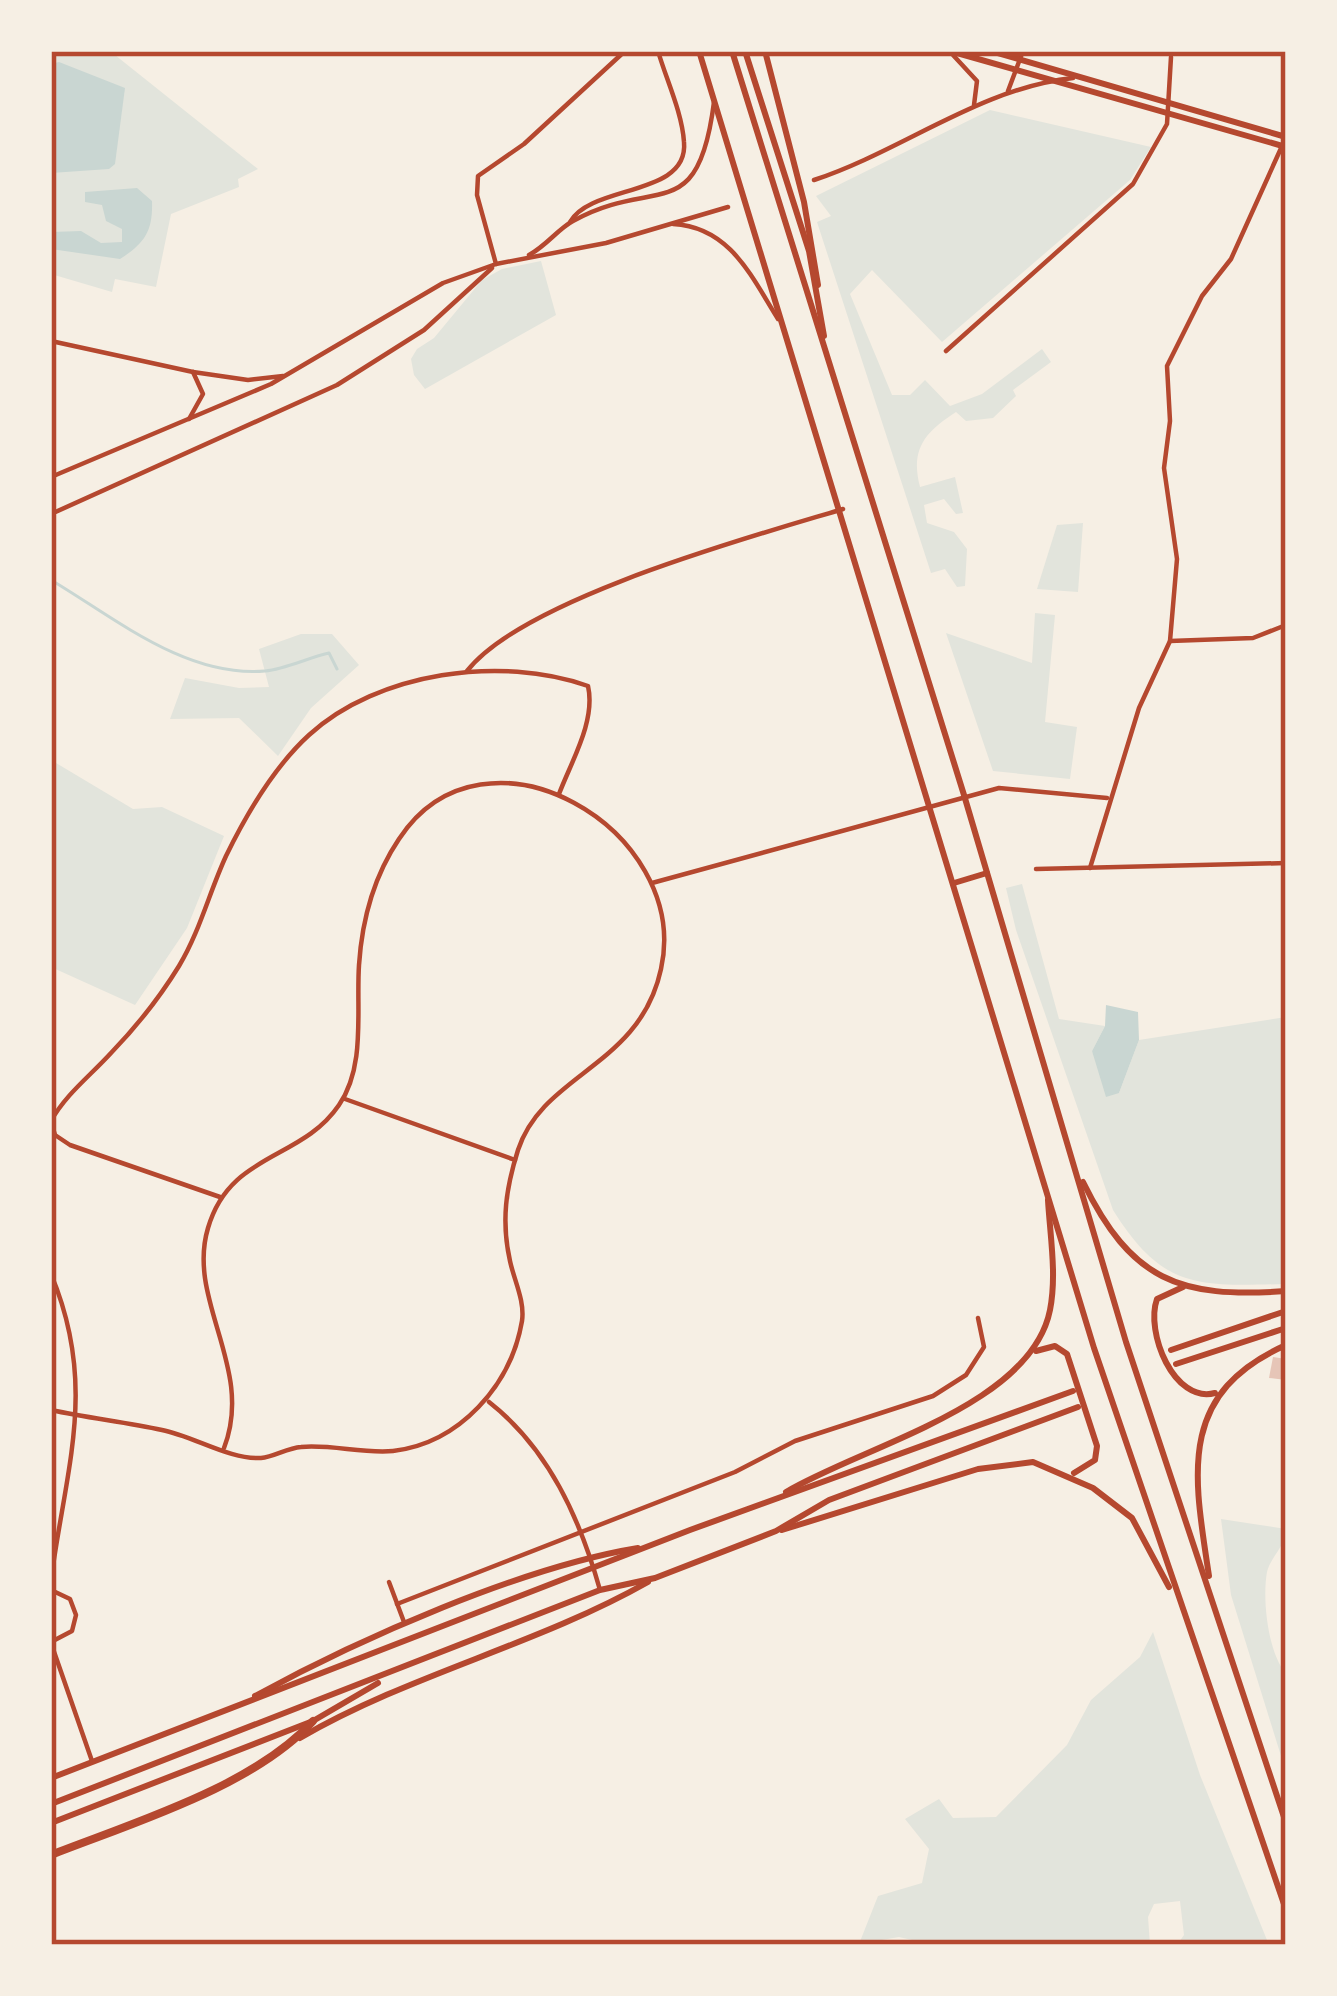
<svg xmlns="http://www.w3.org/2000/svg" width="1337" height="1996" viewBox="0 0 1337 1996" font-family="'Libre Baskerville',serif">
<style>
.green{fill:#e2e4dc}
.water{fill:#c9d6d2}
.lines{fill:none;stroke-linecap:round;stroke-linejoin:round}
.stream{stroke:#c9d6d2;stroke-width:3}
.building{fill:#e6c5b7}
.minor{stroke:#b5482f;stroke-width:4.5}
.tertiary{stroke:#b5482f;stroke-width:4.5}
.secondary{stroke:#b5482f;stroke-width:6}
.primary{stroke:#b5482f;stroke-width:6}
.trunk{stroke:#b5482f;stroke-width:8}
.neatline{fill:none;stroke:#b5482f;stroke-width:4.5}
</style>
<rect width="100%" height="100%" fill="#f6efe4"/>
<g class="green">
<path d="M51 51H110L258 169 238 179 239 187 171 214 156 287 115 279 112 292 51 274Z"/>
<path d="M990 110 1151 147 1130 180 942 342 872 270 850 294 892 395H910L925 380 950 406 982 394 1042 349 1051 362 1013 390 1016 396 993 418 966 421 956 412C925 432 910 449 920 487L955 477 963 513 956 514 944 499 924 505 927 523 954 532 967 549 965 586 957 587 945 569 931 573 817 222 831 216 816 196Z"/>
<path d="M541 261 556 315 425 389 414 375 411 359 417 349 434 338 482 280 502 269Z"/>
<path d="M1083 523 1078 592 1037 589 1057 525Z"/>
<path d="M1035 613 1055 615 1045 722 1077 727 1070 779 993 771 946 633 1032 663Z"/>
<path d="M301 634H332L359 665 311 708 278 756 239 718 170 719 185 678 239 688 269 687 259 649Z"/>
<path d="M51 760 133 809 162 807 224 836 187 928 135 1005 51 967Z"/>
<path d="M1022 884 1059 1019 1105 1026 1092 1051 1119 1093 1139 1040 1286 1017V1284C1198 1286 1163 1290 1113 1210L1016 930 1006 888Z"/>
<path d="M1221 1519 1286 1529C1286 1546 1271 1556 1267 1572 1262 1599 1268 1653 1286 1674V1772L1231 1595Z"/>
<path d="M1153 1632 1200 1775 1269 1945H1177L1184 1935 1180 1901 1154 1904 1148 1917 1150 1945H934L899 1937 859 1944 878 1896 922 1883 929 1849 905 1819 939 1799 953 1818 996 1817 1067 1745 1091 1700 1140 1657Z"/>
</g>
<g class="water">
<path d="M59 62 125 88 115 164 109 169 51 173V64Z"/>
<path d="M137 188 152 201C153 231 145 243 120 259L51 249V232L81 231 101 243 122 242V229L106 221 102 205 85 202V192Z"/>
<path d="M1106 1005 1138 1012 1139 1040 1119 1093 1106 1097 1092 1051 1105 1026Z"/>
</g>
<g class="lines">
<g class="stream">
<path d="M51 580C115 618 186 678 265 671 286 669 307 658 329 653L337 669"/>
<path d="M1284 1669H1286"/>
</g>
</g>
<path class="building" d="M1273 1357 1286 1359V1380L1269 1378Z"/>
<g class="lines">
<g class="minor">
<path d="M570 222C591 184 689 197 684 142 682 112 666 79 658 51"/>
<path d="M496 264 477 195 478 176 524 144 625 51"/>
<path d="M51 341 193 372"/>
<path d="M946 351 1133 184 1167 124 1171 57"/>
<path d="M1170 641 1253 638 1286 625"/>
<path d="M467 671C523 599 750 537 843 509"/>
<path d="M1090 868 1139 708 1170 641 1177 559 1164 468 1170 421 1167 366 1202 296 1231 259 1282 146"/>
<path d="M1036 869 1286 863"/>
<path d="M652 883 999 788 1107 798"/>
<path d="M345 1099 515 1160"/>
<path d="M51 1121C66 1094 90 1076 111 1053 137 1026 160 997 179 966 200 931 209 893 226 856 246 815 275 766 309 735 378 672 501 655 588 686 596 721 571 762 559 794"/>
<path d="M51 1122 55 1135 70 1145 220 1197"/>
<path d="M51 1274C98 1386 66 1467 51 1580"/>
<path d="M489 1402C549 1449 580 1519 600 1590"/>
<path d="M51 1410C88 1418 125 1422 162 1430 193 1436 230 1460 261 1458 274 1457 287 1448 301 1447 331 1444 363 1454 393 1451 460 1443 511 1385 522 1321 525 1301 514 1280 510 1261 501 1221 506 1188 518 1150 543 1073 640 1067 661 969 692 830 485 708 399 839 374 876 362 920 359 965 356 1010 366 1066 339 1105 301 1161 230 1152 208 1228 186 1301 255 1368 224 1448"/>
<path d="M389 1582 404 1622"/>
<path d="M51 1590 70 1599 76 1615 72 1631 51 1642"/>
<path d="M397 1604 735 1472 795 1441 933 1396 966 1375 984 1347 978 1318"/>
<path d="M51 1643 92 1761"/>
</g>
<g class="tertiary">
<path d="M953 55 977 81 974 105"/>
<path d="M1008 91 1023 51"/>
<path d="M814 180C902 151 980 88 1073 78"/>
<path d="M673 224C730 227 751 276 778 319"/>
<path d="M529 255C546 246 558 229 573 221 655 175 698 229 714 102"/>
<path d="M193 372 248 380 283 376"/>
<path d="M189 419 203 394 193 372"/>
<path d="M51 477 271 384 443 283 496 264 606 243 728 207"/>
<path d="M51 514 337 385 424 330 492 268"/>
</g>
<g class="secondary">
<path d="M765 51 804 202 818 285"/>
<path d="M950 51 1286 147"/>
<path d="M991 51 1286 137"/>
</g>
<g class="primary">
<path d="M699 51 1094 1348 1286 1910"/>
<path d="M732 51 964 795 1126 1342 1286 1823"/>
<path d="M745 51 809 251 824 336"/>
<path d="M954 883 987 873"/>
<path d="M1083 1182C1131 1280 1179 1299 1286 1291"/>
<path d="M1183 1287 1157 1299C1145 1332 1174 1404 1215 1393"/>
<path d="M1171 1350 1286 1311"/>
<path d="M1036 1351 1055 1346 1067 1354 1097 1446 1095 1460 1074 1473"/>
<path d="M1176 1364 1286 1328"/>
<path d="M786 1492C863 1446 1031 1406 1050 1310 1057 1275 1050 1235 1048 1200"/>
<path d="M782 1530 978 1469 1033 1462 1093 1488 1132 1518 1169 1587"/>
<path d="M1209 1576C1194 1476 1176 1394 1286 1345"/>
<path d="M255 1696C359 1639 522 1567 638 1548"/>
<path d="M300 1738C410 1674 537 1645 648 1582"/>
<path d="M51 1778 690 1530 1073 1391"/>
<path d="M51 1804 600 1590 655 1578 776 1531 829 1500 1078 1407"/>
<path d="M51 1823 313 1721 378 1683"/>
</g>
<path class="trunk" d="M51 1855C132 1823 253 1787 313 1721"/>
</g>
<rect width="1337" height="1996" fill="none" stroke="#f6efe4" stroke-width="108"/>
<rect x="54" y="54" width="1229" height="1888" class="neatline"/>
</svg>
